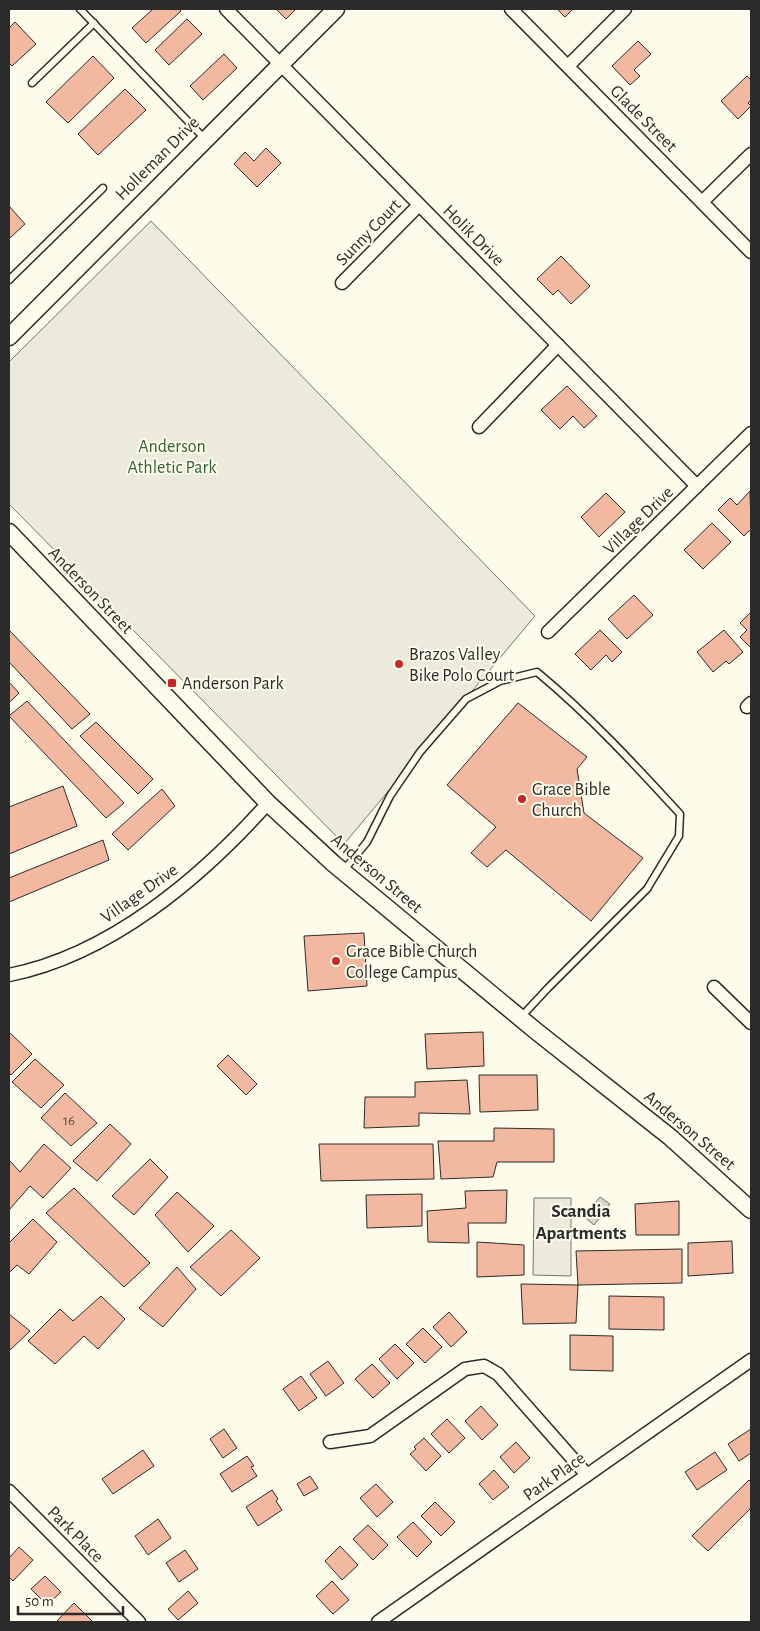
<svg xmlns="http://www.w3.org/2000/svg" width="760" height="1631" viewBox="0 0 760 1631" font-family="'Alegreya Sans',sans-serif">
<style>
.green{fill:#ecebdb;stroke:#74746e}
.water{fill:#d8d7c9;stroke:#74746e}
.building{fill:#f2b8a0;stroke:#2b2b2b}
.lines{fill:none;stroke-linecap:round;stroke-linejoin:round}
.service-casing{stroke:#2b2b2b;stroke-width:9}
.minor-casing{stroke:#2b2b2b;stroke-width:15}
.tertiary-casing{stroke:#2b2b2b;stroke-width:19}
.service{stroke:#fdfbea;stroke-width:6}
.minor{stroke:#fdfbea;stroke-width:12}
.tertiary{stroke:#fdfbea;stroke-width:16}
.poi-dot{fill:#c62828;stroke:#fdfbea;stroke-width:2}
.labels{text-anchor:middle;stroke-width:4;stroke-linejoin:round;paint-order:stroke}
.number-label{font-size:15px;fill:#5d4e48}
.street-label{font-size:18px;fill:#2b2b2b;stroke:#fdfbea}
.park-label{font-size:18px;fill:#34623c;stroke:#fdfbea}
.poi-label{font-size:18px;fill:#2b2b2b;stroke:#fdfbea;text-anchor:start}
.neighbourhood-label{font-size:19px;font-weight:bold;fill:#2b2b2b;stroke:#fdfbea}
</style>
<rect width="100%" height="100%" fill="#fdfbea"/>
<g class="green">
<path d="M151 221 535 616 344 844 9 504V362Z"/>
<path d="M534 1198H571V1276L533 1275Z"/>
</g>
<path class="water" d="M600 1197 610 1204 594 1225 583 1216Z"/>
<g class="building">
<path d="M153 9H179L181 11 146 43 132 28Z"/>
<path d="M276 9H296L286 19Z"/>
<path d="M557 9H573L565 17Z"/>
<path d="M187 19 202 34 169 65 155 50Z"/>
<path d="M15 22 36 44 12 66 9 63V28Z"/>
<path d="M638 41 651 54 634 70 640 76 630 85 612 66Z"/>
<path d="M224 54 237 68 203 100 190 86Z"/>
<path d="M93 56 114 78 68 123 46 102Z"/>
<path d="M747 76 751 80V100L748 103 751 106 738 119 721 101Z"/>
<path d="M125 89 146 110 98 155 78 134Z"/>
<path d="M266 148 281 163 257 187 234 164 245 152 254 161Z"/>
<path d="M9 206 25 224 10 238 9 237Z"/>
<path d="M561 256 590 286 571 304 558 290 553 295 537 279Z"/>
<path d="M567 386 597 416 584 428 573 416 560 429 541 410Z"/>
<path d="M750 491 751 529 744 536 718 510 730 498 737 505Z"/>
<path d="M606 493 625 512 599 537 581 517Z"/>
<path d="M712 523 731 542 703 569 684 550Z"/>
<path d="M634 595 653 615 627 639 608 619Z"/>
<path d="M751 612V648L740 637 747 630 740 623Z"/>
<path d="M9 630 90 714 72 729 9 662Z"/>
<path d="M600 630 622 652 612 662 606 655 591 670 575 654Z"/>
<path d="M724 630 743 652 729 664 726 661 713 672 697 652Z"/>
<path d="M9 682 19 693 9 703Z"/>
<path d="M27 701 124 803 106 818 9 716Z"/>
<path d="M518 703 587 757 577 769 584 813 643 858 591 921 506 850 487 867 471 853 496 827 447 785Z"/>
<path d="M96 722 153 779 138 794 80 736Z"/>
<path d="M63 786 77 826 9 854V807Z"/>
<path d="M162 789 175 806 128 850 112 834Z"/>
<path d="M103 840 109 860 9 902V878Z"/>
<path d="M364 933 367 986 308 991 304 936Z"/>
<path d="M9 1032 32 1054 11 1075 9 1073Z"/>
<path d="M483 1032 484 1066 427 1069 425 1034Z"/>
<path d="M228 1055 257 1084 246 1095 217 1066Z"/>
<path d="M35 1059 64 1085 41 1108 12 1082Z"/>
<path d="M479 1075H537L538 1110 480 1112Z"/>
<path d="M467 1080 470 1114 419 1113V1126L364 1128 365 1097H415V1082Z"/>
<path d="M65 1093 97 1123 71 1146 41 1118Z"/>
<path d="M110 1124 131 1144 97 1181 73 1161Z"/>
<path d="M494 1128 554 1129V1162H497L493 1177 441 1179 438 1141H494Z"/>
<path d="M44 1144 71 1168 43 1198 30 1186 9 1210V1160L20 1172Z"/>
<path d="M319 1144H433L434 1179 321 1181Z"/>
<path d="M150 1159 168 1177 134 1215 112 1196Z"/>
<path d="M74 1188 150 1263 124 1287 46 1213Z"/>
<path d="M507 1190 506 1223H468L469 1243 428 1242 427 1211 466 1208 465 1191Z"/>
<path d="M177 1192 214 1226 188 1252 155 1215Z"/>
<path d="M422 1194V1226L367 1228 366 1195Z"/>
<path d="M679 1201V1235H636L635 1204Z"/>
<path d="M33 1219 57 1242 29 1274 17 1265 9 1273V1243Z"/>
<path d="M231 1230 260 1258 221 1296 190 1267Z"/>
<path d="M732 1241 733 1273 688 1276V1243Z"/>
<path d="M477 1242 524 1245V1275L477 1277Z"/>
<path d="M682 1249V1283L578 1285 576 1251Z"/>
<path d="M177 1267 196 1289 163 1327 139 1308Z"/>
<path d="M521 1284 578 1285 576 1323 523 1324Z"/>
<path d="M101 1296 125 1319 98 1349 84 1336 55 1364 28 1341 60 1309 73 1321Z"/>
<path d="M609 1296 664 1297V1330L609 1329Z"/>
<path d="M449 1312 467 1332 451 1347 433 1327Z"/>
<path d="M9 1314 30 1331 9 1351Z"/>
<path d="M423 1328 442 1347 425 1363 406 1344Z"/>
<path d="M570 1335 613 1336V1371L570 1370Z"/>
<path d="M395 1344 414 1363 397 1379 379 1359Z"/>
<path d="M328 1361 344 1383 326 1396 310 1374Z"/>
<path d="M372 1364 390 1383 373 1398 355 1379Z"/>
<path d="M301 1376 317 1398 299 1411 283 1389Z"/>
<path d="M481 1406 498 1425 482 1440 465 1421Z"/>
<path d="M447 1419 465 1438 449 1453 431 1434Z"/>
<path d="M224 1429 237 1448 223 1458 210 1439Z"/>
<path d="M751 1429V1453L739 1461 728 1444Z"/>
<path d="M424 1438 441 1456 426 1471 410 1454 416 1449 414 1447Z"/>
<path d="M516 1442 530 1458 514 1473 500 1457Z"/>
<path d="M143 1450 154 1466 113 1494 102 1479Z"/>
<path d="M715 1452 727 1470 697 1490 685 1472Z"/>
<path d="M247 1456 254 1466 251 1467 257 1476 232 1492 220 1474Z"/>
<path d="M494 1470 509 1487 493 1500 479 1484Z"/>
<path d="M310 1476 318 1488 304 1496 297 1484Z"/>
<path d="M749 1480 751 1482V1508L708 1551 692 1536Z"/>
<path d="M376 1484 393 1502 377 1517 360 1498Z"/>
<path d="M272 1490 278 1499 276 1501 282 1510 258 1526 246 1507Z"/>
<path d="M435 1502 455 1522 441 1536 421 1516Z"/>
<path d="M158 1519 171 1538 148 1555 135 1536Z"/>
<path d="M413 1522 432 1542 417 1557 397 1537Z"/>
<path d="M368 1525 388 1545 373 1560 353 1539Z"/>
<path d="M340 1546 358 1565 342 1580 325 1561Z"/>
<path d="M19 1547 33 1560 13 1581 9 1577V1558Z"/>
<path d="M185 1550 198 1569 179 1582 166 1563Z"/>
<path d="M45 1576 61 1592 47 1605 31 1589Z"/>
<path d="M332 1581 349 1600 333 1614 316 1596Z"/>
<path d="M188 1591 198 1603 178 1620 168 1609Z"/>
<path d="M74 1603 93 1622H56Z"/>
</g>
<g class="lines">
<g class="service-casing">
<g id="service">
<path d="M80 9 205 139"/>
<path d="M32 83 94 23"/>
<path d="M9 280 103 188"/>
<path d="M343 871 367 842 390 796 420 752 466 699 500 681 537 672C589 715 635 765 680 814L679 836 647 889 548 988 521 1017"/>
</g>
</g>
<g class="minor-casing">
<g id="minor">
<path d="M226 9 697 486"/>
<path d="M511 9 751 252"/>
<path d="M568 66 625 9"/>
<path d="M702 202 751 154"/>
<path d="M342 283 419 205"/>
<path d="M479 427 558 345"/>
<path d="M548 632 751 433"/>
<path d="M747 707 751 703"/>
<path d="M9 975C110 955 201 878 268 803"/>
<path d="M714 987 751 1023"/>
<path d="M330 1442 370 1436 465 1369 484 1366 498 1374 587 1475"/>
<path d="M9 1491 139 1622"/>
<path d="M378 1622 751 1360"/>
</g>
</g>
<g class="tertiary-casing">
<g id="tertiary">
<path d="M9 337 336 9"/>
<path d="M9 532 268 803 334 864 536 1031 670 1137 751 1210"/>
</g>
</g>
<use href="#service" class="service"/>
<use href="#minor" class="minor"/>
<use href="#tertiary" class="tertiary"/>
</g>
<g class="poi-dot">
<circle cx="399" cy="664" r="5"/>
<rect x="167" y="678" width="10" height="10" rx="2.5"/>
<circle cx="522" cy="799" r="5"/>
<circle cx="336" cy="961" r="5"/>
</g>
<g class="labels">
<g class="number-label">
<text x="69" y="1125">16</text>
</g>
<g class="street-label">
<text transform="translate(644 118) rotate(45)" y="6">Glade Street</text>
<text transform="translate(157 158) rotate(-45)" y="6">Holleman Drive</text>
<text transform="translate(368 232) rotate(-46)" y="6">Sunny Court</text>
<text transform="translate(474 235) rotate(45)" y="6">Holik Drive</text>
<text transform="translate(638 520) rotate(-44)" y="6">Village Drive</text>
<text transform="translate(91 590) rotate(46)" y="6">Anderson Street</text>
<text transform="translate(377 873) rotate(40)" y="6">Anderson Street</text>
<text transform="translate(139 893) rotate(-35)" y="6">Village Drive</text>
<text transform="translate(690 1130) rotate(40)" y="6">Anderson Street</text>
<text transform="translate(554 1476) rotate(-35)" y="6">Park Place</text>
<text transform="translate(76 1534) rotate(45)" y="6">Park Place</text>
</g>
<g class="park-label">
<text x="172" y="452">Anderson<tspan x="172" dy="21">Athletic Park</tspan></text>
</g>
<g class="poi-label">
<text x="409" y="660">Brazos Valley<tspan x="409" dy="21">Bike Polo Court</tspan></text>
<text x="182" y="689">Anderson Park</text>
<text x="532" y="795">Grace Bible<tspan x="532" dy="21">Church</tspan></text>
<text x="346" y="957">Grace Bible Church<tspan x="346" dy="21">College Campus</tspan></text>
</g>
<g class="neighbourhood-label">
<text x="581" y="1217">Scandia<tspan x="581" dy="22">Apartments</tspan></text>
</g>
</g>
<rect width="760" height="1631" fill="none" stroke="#2b2b2b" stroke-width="20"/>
<path d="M18 1606v8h105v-8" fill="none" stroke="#2b2b2b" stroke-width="2.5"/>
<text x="25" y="1606" font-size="15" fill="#2b2b2b" stroke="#fdfbea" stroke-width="4" paint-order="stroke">50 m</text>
</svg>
